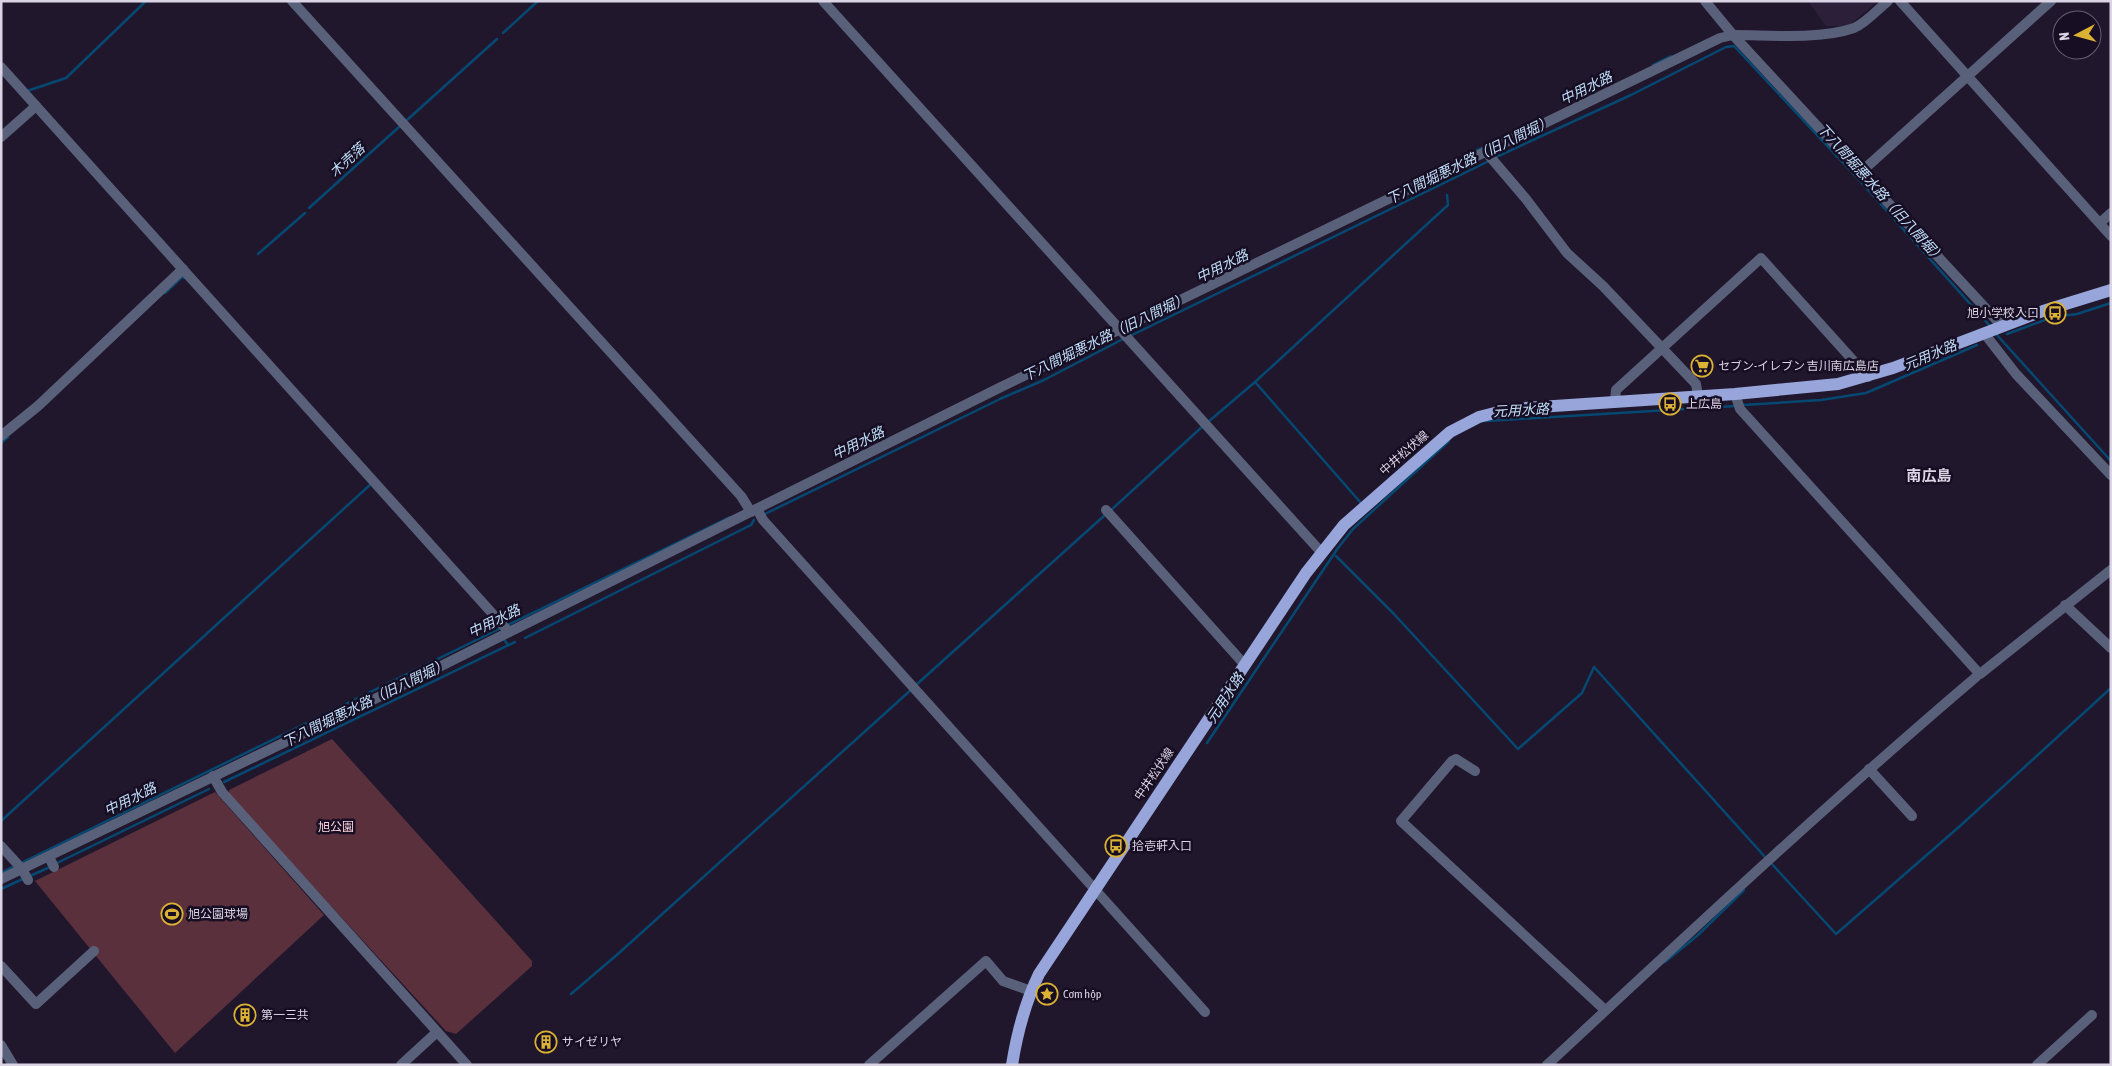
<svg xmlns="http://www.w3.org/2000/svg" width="2112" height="1066" viewBox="0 0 2112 1066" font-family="'Asap Condensed','Noto Sans JP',sans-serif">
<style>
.built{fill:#2b1f3a}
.green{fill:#5b303d}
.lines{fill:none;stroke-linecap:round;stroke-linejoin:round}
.stream{stroke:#054973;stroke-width:2.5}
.minor{stroke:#59607a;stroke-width:10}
.major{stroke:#97a5da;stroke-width:12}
.labels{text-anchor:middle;stroke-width:5;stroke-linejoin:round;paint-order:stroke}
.poi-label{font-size:12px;fill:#dad4e4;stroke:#170e23;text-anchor:start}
.street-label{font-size:12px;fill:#dad4e4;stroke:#170e23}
.park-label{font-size:12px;fill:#fcd2dc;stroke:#170e23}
.water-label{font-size:14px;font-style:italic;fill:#bfdef9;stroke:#170e23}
.quarter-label{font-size:15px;font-weight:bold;fill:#dad4e4;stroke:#170e23}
</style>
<rect width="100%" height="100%" fill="#20172d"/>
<path class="built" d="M1808 1H1878L1848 26H1826Z"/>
<g class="green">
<path d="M332 739 532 961V966L456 1034 446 1031 229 795V790Z"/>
<path d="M215 792 324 915 175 1053 35 881Z"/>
</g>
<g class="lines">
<g class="stream">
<path d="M503 33 538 1"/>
<path d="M1653 65 1671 56"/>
<path d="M27 91 66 78 146 1"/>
<path d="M407 120 497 39"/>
<path d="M1469 154 1482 148"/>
<path d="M1494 158 1631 95 1726 47 1734 46 1860 181 1990 326"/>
<path d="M309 208 399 127"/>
<path d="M258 254 305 213"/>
<path d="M165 293 183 276 184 278"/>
<path d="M1996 334 2111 461"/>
<path d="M2007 334 2053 317 2077 314 2111 303"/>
<path d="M1130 336 1489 161"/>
<path d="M1255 382 1361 503"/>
<path d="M1743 405 1821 400 1866 393 1977 345"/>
<path d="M1486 421 1735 406"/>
<path d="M1208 422 1255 382 1448 205 1447 195"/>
<path d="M1 443 8 437"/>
<path d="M1110 511 1203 426"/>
<path d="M765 514 1000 399 1044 380 1125 338"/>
<path d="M1336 556 1394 614 1518 749 1582 693 1594 667 1766 858"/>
<path d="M508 625 730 517"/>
<path d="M503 638 508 645"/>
<path d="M525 638 751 525 754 520"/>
<path d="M916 685 1105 515"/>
<path d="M1207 743 1338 548 1353 529 1449 441"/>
<path d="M224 782 515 642"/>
<path d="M1 821 371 484"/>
<path d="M1770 862 1836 934 1960 826 2111 688"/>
<path d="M21 863 501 628"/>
<path d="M55 864 209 789"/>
<path d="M1 873 16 865"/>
<path d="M30 876 50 867"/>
<path d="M1 889 25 878"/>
<path d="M1665 962 1698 935 1744 890"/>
<path d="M571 994 619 953 912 689"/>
</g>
<g class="minor">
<path d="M292 1 741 496 751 512"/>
<path d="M823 1 1321 552"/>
<path d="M1705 1 1733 35 2002 326"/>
<path d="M1900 1 2111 236"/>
<path d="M1 67 509 632"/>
<path d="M1 137 36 106"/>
<path d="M1486 152 1526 199 1567 253 1603 286 1696 384 1698 396"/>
<path d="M1861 172 2051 1"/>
<path d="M2100 223 2111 213"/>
<path d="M1984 333 2016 374 2111 475"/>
<path d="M1735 394 1740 409 1976 670"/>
<path d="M1615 401 1616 390 1761 258 1868 377"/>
<path d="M1 436 38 406 183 269"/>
<path d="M757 509 763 520 1205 1012"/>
<path d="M1106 510 1244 664"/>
<path d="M2065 605 2111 648"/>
<path d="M1980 674 2111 570"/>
<path d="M1869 769 1912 816"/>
<path d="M1475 771 1456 759 1452 761 1401 821 1605 1010"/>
<path d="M213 776 222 792 467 1065"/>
<path d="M1 846 22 869 28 880"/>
<path d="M49 857 54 867"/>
<path d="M1 879 387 693 997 389 1720 38 1733 35C1770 35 1819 40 1854 28 1866 23 1878 9 1888 1"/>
<path d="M1 966 36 1004 94 951"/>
<path d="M1 1045 13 1065"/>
<path d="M401 1065 437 1032"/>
<path d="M869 1065 986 961 1003 981 1031 991"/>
<path d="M1547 1065C1688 934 1829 802 1976 677"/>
<path d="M2037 1065 2092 1015"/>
</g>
<path class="major" d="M1012 1065C1017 1033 1025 1003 1039 974L1306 573 1344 525 1450 432 1479 417 1510 409 1735 394 1838 384 1893 368 2043 311 2111 290"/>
</g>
<defs>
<g id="bus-ring" transform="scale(1.125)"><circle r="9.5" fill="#170e23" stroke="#dbb233" stroke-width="1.5"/><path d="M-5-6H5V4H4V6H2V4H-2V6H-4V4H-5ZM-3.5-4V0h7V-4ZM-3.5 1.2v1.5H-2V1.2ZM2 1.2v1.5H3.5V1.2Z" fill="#dbb233"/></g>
<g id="supermarket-ring" transform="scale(1.125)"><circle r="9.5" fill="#170e23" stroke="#dbb233" stroke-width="1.5"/><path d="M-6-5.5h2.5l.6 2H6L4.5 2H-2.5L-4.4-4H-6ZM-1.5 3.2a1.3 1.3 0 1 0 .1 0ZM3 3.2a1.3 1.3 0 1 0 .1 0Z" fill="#dbb233"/></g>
<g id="stadium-ring" transform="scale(1.125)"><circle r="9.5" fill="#170e23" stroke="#dbb233" stroke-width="1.5"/><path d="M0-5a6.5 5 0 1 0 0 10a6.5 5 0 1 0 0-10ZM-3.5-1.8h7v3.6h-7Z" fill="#dbb233"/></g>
<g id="sight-ring" transform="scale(1.125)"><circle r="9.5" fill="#170e23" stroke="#dbb233" stroke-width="1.5"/><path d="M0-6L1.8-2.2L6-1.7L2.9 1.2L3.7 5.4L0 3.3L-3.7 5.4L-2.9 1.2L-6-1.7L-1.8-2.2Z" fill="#dbb233"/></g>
<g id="building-ring" transform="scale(1.125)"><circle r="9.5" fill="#170e23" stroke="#dbb233" stroke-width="1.5"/><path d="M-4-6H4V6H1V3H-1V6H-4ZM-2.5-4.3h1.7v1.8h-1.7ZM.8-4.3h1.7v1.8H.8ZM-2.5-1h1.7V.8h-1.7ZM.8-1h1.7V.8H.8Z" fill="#dbb233"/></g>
</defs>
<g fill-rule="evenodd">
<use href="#bus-ring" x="2055" y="313"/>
<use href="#supermarket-ring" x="1702" y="366"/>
<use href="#bus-ring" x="1670" y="404"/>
<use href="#bus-ring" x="1116" y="846"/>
<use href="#stadium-ring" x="172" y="914"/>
<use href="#sight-ring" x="1047" y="994"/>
<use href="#building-ring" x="245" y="1015"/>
<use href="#building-ring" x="546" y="1042"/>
</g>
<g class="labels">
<g class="poi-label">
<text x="2039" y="317" text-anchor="end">旭小学校入口</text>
<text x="1718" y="370">セブン-イレブン 吉川南広島店</text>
<text x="1686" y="408">上広島</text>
<text x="1132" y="850">拾壱軒入口</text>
<text x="188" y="918">旭公園球場</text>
<text x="1063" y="998">Cơm hộp</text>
<text x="261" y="1019">第一三共</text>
<text x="562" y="1046">サイゼリヤ</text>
</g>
<g class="street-label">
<text transform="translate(1404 453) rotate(-41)" y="4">中井松伏線</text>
<text transform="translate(1154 774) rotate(-56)" y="4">中井松伏線</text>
</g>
<g class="park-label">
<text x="336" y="831">旭公園</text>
</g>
<g class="water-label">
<text transform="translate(1586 88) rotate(-26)" y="5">中用水路</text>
<text transform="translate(347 160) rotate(-42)" y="5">木売落</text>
<text transform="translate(1469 160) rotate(-26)" y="5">下八間堀悪水路（旧八間堀）</text>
<text transform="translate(1881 193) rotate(48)" y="5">下八間堀悪水路（旧八間堀）</text>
<text transform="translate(1222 266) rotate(-26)" y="5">中用水路</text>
<text transform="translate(1105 337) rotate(-26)" y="5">下八間堀悪水路（旧八間堀）</text>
<text transform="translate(1930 355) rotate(-23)" y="5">元用水路</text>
<text transform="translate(1521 410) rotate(-3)" y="5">元用水路</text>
<text transform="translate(858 443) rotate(-26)" y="5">中用水路</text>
<text transform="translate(494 621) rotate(-26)" y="5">中用水路</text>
<text transform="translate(1225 698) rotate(-57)" y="5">元用水路</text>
<text transform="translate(365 703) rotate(-26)" y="5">下八間堀悪水路（旧八間堀）</text>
<text transform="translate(130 799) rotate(-26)" y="5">中用水路</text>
</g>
<g class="quarter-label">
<text x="1929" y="481">南広島</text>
</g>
</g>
<rect width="2112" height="1066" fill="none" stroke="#dad4e4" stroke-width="5"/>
<g transform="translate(2077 35) rotate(264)"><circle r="24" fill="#170e23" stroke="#655d70"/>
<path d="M0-4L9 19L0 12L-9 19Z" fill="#dbb233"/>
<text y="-8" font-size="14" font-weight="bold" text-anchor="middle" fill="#dad4e4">N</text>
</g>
</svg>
